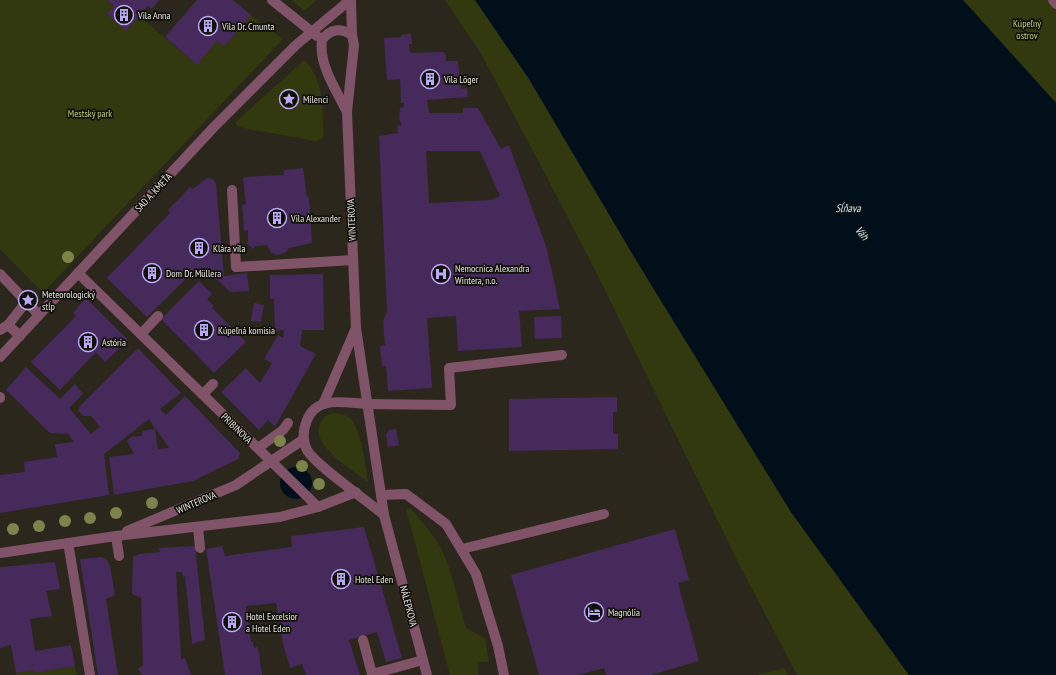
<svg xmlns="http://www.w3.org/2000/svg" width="1056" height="675" viewBox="0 0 1056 675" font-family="'PT Sans Narrow',sans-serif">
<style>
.green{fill:#33390e}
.water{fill:#000f1a}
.building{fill:#462a5b;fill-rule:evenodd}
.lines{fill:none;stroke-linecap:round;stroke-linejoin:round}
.lane{stroke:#805368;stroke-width:10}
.street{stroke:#805368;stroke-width:10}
.tree{fill:#7c834b}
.labels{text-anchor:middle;stroke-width:3.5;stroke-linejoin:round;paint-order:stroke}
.poi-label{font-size:10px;fill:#e3e1da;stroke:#11100b;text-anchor:start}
.park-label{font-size:10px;fill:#bfce71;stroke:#11100b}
.street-label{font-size:10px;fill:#e3e1da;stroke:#11100b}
.water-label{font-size:11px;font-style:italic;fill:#c6e8ff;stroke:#11100b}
</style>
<rect width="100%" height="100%" fill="#2b271c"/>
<g class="green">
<path d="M0 0H107L114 6 107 14 126 31 139 16 197 65 217 41 224 47 251 15 283 39 43 293 0 249Z"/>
<path d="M292 0H317L304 11Z"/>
<path d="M445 0H475L480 7 529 79 639 265 791 512 909 675H797L739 564 598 276 541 166 480 52Z"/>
<path d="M963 0H1056V103Z"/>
<path d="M304 60C324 77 322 109 324 133L322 139 316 141 248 129 236 125V122Z"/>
<path d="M333 413C339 414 346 414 351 419 362 433 365 464 368 482 354 471 310 445 320 424 323 417 326 415 333 413Z"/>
<path d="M406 509H411C421 521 433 534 441 548 453 573 458 602 466 628L485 638 489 662H478V675H450Z"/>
<path d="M75 666 77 675H16V673L33 670 34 673Z"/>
<path d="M784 668 788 675H757Z"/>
</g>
<g class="water">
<path d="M475 0H963L1056 103V675H909L791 512 639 265 529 79Z"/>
<circle cx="296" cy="483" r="16"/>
</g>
<g class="building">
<path d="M107 0H159L152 9 148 6 126 31 107 14 114 6Z"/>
<path d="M197 0H233L251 15 224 47 217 41 197 65 165 37Z"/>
<path d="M411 34 412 44H409L410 53 443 52 446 55V61H458L461 89 467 88 468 97 427 100 429 113H463V108H478L501 149 509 145 547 249 560 309 519 311 522 347 458 351 456 316 427 318 432 388 388 391 386 366H382L380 346 385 345 383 321 387 311 379 136 398 133 397 126 402 125 399 119 400 108 404 107V103H401L400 79 387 80 384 38 401 37V35ZM426 151H480L500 196 491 200 429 203Z"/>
<path d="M303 168 307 197H309L312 243 289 248 286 252 278 255 271 253 267 245 255 246 253 249 246 243 248 242V230L244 231 242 205 246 204 243 179 245 177 284 175V170Z"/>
<path d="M207 178 213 179 216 184 224 276 247 273 249 291 230 292 220 282 197 268 147 317 107 278 170 213 168 210 190 187 193 189Z"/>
<path d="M323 274 324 330H302L300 346 316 354 276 425 274 426 268 420 259 430 221 392 246 368 260 383 272 363 264 359 278 335 283 338 284 330 275 331 274 299H270V275Z"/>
<path d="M199 281 212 294 207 299 214 306 212 308 246 342 214 373 161 319Z"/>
<path d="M86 298 128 340 105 362 96 352 60 390 31 362 76 316 73 313Z"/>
<path d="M254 303 264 305 261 322 251 321Z"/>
<path d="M561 316 562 338 535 339 534 317Z"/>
<path d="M138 348 181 393 160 409 166 415 185 396 240 453 238 459 193 481 114 495 109 457 134 454 127 441 131 437 142 436V431L155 429 149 419 104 454 109 495 0 513V475L25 472 24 462 57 457 55 444 74 442 68 434 50 433 6 390 26 367 60 399 75 384 83 394 69 408 91 434 100 427 91 416H84L78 411 79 407ZM155 429H156L169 448 158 449Z"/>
<path d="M617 397V412H613V434H618V449L509 451V399Z"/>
<path d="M396 429 399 445 388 447 386 434 389 430Z"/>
<path d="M364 527 402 658 386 662 377 632 349 640 360 675H306L302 664 290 668 283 644 276 603 246 606 251 642H253L254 648 258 647 262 675H225L206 549 222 546 225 556 292 547 291 536Z"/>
<path d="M675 529 689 580 678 583 699 661 651 675H606L604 668 578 675H539L511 575Z"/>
<path d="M195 546 205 640 192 644 185 576 183 577 182 572H176L181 659 185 658 191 675H142L138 669 143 665 141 598 132 594 133 557 139 554 160 552 159 548Z"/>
<path d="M102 557 107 560 110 566 115 595 106 599 118 675H98L80 559Z"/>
<path d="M55 562 60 589 46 591 52 616 30 619 35 651 71 645 75 666 34 673 33 670 16 673 11 645 0 648V567Z"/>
</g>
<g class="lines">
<g class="lane">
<path d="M1053 0 1056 4"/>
<path d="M232 190 236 267 353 260"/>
<path d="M366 404 451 405 449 368 562 355"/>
<path d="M381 495 406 494 446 524 476 574 498 646 504 675"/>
<path d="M462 549 604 514"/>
<path d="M71 560 90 675"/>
<path d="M363 640 372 674 423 660"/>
</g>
<g class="street">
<path d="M272 0 317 36"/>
<path d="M351 0 352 35 354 45 347 112 356 328 384 515 427 675"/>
<path d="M347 112C337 91 318 64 322 40 330 29 340 27 352 35"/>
<path d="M78 273 318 507"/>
<path d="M0 274 39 315"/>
<path d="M8 325 26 302"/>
<path d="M0 330 8 325 20 336"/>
<path d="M141 334 158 316"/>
<path d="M0 357 213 128 296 45 350 0"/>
<path d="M203 394 213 384"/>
<path d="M0 397V398"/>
<path d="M324 402 356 328"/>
<path d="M366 404C345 403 317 395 307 420 303 430 302 440 307 450 314 464 369 502 384 515"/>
<path d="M258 448 283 430 288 423"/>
<path d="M198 527 200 548"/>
<path d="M127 531 236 485 304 439"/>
<path d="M116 536 119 556"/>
<path d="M68 543 71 560"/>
<path d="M0 553 116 536 280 517 318 507 356 492"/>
</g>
</g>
<g class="tree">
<circle cx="68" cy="257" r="6"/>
<circle cx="280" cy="441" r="6"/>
<circle cx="302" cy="466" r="6"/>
<circle cx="319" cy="484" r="6"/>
<circle cx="152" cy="503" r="6"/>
<circle cx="116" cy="513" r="6"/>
<circle cx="90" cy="518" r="6"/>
<circle cx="65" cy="521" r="6"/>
<circle cx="39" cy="526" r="6"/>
<circle cx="13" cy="529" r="6"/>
</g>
<defs>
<g id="building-ring" transform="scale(1)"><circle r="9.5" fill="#11100b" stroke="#baaaf7" stroke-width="1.5"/><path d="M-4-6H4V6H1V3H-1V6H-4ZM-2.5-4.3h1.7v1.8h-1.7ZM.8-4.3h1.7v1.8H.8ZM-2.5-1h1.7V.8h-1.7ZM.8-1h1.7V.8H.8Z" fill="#baaaf7"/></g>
<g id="sight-ring" transform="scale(1)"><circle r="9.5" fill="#11100b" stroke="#baaaf7" stroke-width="1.5"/><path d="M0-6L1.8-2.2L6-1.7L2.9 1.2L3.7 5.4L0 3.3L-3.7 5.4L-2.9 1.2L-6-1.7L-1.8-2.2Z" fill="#baaaf7"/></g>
<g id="hospital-ring" transform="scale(1)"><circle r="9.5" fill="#11100b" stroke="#baaaf7" stroke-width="1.5"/><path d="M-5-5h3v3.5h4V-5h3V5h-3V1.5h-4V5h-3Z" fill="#baaaf7"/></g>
<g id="hotel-ring" transform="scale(1)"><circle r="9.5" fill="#11100b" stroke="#baaaf7" stroke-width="1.5"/><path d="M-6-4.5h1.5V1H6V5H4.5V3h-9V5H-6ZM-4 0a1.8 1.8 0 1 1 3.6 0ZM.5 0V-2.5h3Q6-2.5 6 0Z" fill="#baaaf7"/></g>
</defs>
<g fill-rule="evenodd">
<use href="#building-ring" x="124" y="15"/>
<use href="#building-ring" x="208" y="26"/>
<use href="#building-ring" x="430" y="79"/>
<use href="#sight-ring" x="289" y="99"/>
<use href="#building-ring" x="277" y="218"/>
<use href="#building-ring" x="199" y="248"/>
<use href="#building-ring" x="152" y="273"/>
<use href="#hospital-ring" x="441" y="274"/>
<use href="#sight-ring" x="28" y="300"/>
<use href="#building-ring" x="204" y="330"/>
<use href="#building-ring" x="88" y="342"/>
<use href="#building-ring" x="341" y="579"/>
<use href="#hotel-ring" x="594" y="612"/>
<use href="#building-ring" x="232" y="622"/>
</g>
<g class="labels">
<g class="poi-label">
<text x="138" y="19">Vila Anna</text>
<text x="222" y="30">Vila Dr. Cmunta</text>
<text x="444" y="83">Vila Löger</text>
<text x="303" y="103">Milenci</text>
<text x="291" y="222">Vila Alexander</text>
<text x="213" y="252">Klára vila</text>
<text x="455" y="272">Nemocnica Alexandra<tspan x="455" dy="12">Wintera, n.o.</tspan></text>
<text x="166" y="277">Dom Dr. Müllera</text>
<text x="42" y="298">Meteorologický<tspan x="42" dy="12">stĺp</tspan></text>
<text x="218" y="334">Kúpeľná komisia</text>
<text x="102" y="346">Astória</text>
<text x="355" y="583">Hotel Eden</text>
<text x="608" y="616">Magnólia</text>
<text x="246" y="620">Hotel Excelsior<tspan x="246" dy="12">a Hotel Eden</tspan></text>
</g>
<g class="park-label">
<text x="1027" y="27">Kúpeľný<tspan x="1027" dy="12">ostrov</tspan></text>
<text x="90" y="117">Mestský park</text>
</g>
<g class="street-label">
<text transform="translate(153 192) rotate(-47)" y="4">SAD A. KMEŤA</text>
<text transform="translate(351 220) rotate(-93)" y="4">WINTEROVA</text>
<text transform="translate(237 428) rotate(44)" y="4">PRIBINOVA</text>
<text transform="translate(196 502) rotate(-23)" y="4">WINTEROVA</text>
<text transform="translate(409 606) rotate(75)" y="4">NÁLEPKOVA</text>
</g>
<g class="water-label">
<text x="848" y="212">Sĺňava</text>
<text transform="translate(862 233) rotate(50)" y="4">Váh</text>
</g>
</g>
</svg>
